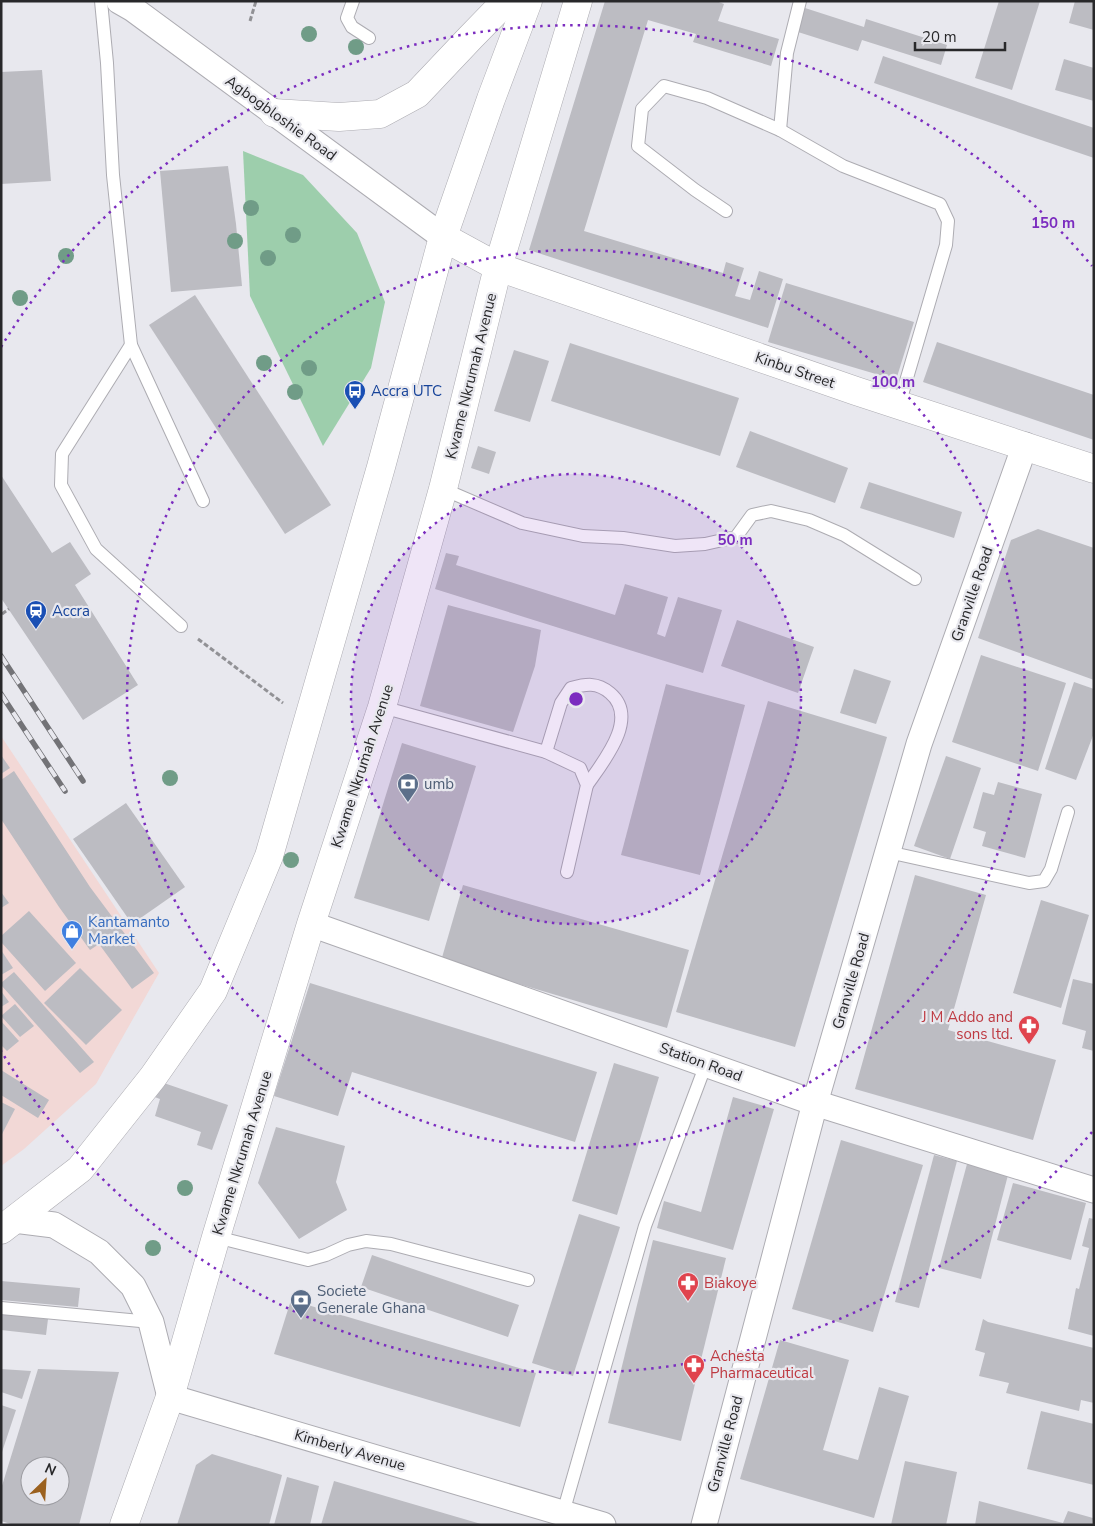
<svg xmlns="http://www.w3.org/2000/svg" width="1095" height="1526" viewBox="0 0 1095 1526" font-family="'Nunito Sans',sans-serif">
<style>
.commercial{fill:#f2d8d6}
.green{fill:#9dceac}
.building{fill:#bcbcc2;fill-rule:evenodd}
.lines{fill:none;stroke-linecap:round;stroke-linejoin:round}
.service-casing{stroke:#adacb2;stroke-width:14}
.minor-casing{stroke:#adacb2;stroke-width:27}
.tertiary-casing{stroke:#adacb2;stroke-width:29}
.secondary-casing{stroke:#adacb2;stroke-width:29}
.path{stroke:#919195;stroke-width:3;stroke-dasharray:5 2.5;stroke-linecap:butt}
.service{stroke:#fff;stroke-width:12}
.minor{stroke:#fff;stroke-width:25}
.tertiary{stroke:#fff;stroke-width:28}
.secondary{stroke:#fff;stroke-width:28}
.rail-casing{stroke:#737377;stroke-width:5.5}
.rail{stroke:#e8e8ee;stroke-width:4;stroke-dasharray:11;stroke-linecap:butt}
.tree{fill:#709c87}
.ring{fill:none;stroke:#7b2cbf;stroke-width:2.5;stroke-dasharray:2.5 5}
.labels{text-anchor:middle;stroke-width:4.5;stroke-linejoin:round;paint-order:stroke}
.street-label{font-size:15px;fill:#28282a;stroke:#e8e8ee}
.transit-label{font-size:15px;fill:#164399;stroke:#e8e8ee;text-anchor:start}
.service-label{font-size:15px;fill:#4e5e75;stroke:#e8e8ee;text-anchor:start}
.shop-label{font-size:15px;fill:#366cbe;stroke:#e8e8ee;text-anchor:start}
.health-label{font-size:15px;fill:#be3a42;stroke:#e8e8ee;text-anchor:start}
.centre{fill:#7b2cbf;stroke:#e8e8ee;stroke-width:2.5}
.ring-label{font-size:15px;text-anchor:middle;font-weight:bold;fill:#7b2cbf;stroke:#e8e8ee;stroke-width:4.5;stroke-linejoin:round;paint-order:stroke}
</style>
<rect width="100%" height="100%" fill="#e8e8ee"/>
<path class="commercial" d="M1 736 159 973 96 1084 24 1149 1 1166Z"/>
<path class="green" d="M243 151 303 175 357 233 385 302 371 368 323 446 250 296Z"/>
<g class="building">
<path d="M605 1H716L724 4 718 21 779 39 771 66 693 42 696 34 648 20 584 231 723 273 726 262 744 268 735 296 750 300 759 271 783 279 768 328 529 250Z"/>
<path d="M999 1H1040L1012 90 975 78Z"/>
<path d="M1075 1H1094V30L1069 23Z"/>
<path d="M805 8 864 27 866 19 947 45 941 65 862 40 858 51 798 32Z"/>
<path d="M883 56 1094 128V158L874 83Z"/>
<path d="M1064 59 1094 68V101L1055 90Z"/>
<path d="M42 70 51 181 1 184V72Z"/>
<path d="M228 166 236 224 242 286 171 292 160 171Z"/>
<path d="M786 283 914 322 896 380 768 342Z"/>
<path d="M195 295 331 505 285 534 149 325Z"/>
<path d="M937 342 1094 395V440L923 382Z"/>
<path d="M570 343 739 398 720 456 551 401Z"/>
<path d="M514 350 549 361 530 422 494 411Z"/>
<path d="M750 431 848 468 835 503 736 467Z"/>
<path d="M478 446 496 452 489 474 471 468Z"/>
<path d="M1 475 52 553 70 542 91 574 75 585 138 685 83 720 1 598Z"/>
<path d="M869 482 962 512 954 538 860 508Z"/>
<path d="M1038 529 1094 548V680L978 638 1011 540Z"/>
<path d="M446 553 459 556 456 565 615 615 625 584 668 597 657 634 665 637 678 597 722 610 703 673 435 589Z"/>
<path d="M448 605 541 630 535 666 513 732 420 706Z"/>
<path d="M737 620 814 647 798 693 721 666Z"/>
<path d="M981 655 1066 683 1038 771 952 742Z"/>
<path d="M854 669 891 681 876 724 840 713Z"/>
<path d="M1074 682 1094 689V733L1076 780 1045 769Z"/>
<path d="M666 684 745 705 700 875 621 855Z"/>
<path d="M768 701 887 737 795 1047 676 1012Z"/>
<path d="M402 743 476 766 429 921 354 898Z"/>
<path d="M1 755 10 768 1 774Z"/>
<path d="M946 756 981 768 950 859 914 846Z"/>
<path d="M14 771 90 887 154 973 132 989 99 944 90 950 59 907 1 819V780Z"/>
<path d="M998 782 1042 794 1025 858 982 846 986 832 973 828 983 792 994 795Z"/>
<path d="M126 803 185 887 132 924 73 839Z"/>
<path d="M915 875 986 895 948 1030 1056 1060 1033 1140 855 1089Z"/>
<path d="M463 885 689 950 667 1028 441 961Z"/>
<path d="M1 892 9 903 1 908Z"/>
<path d="M1041 900 1089 915 1061 1008 1013 993Z"/>
<path d="M29 911 76 963 45 991 1 942V936Z"/>
<path d="M1 950 13 968 1 975Z"/>
<path d="M80 968 122 1010 86 1045 44 1003Z"/>
<path d="M14 972 94 1062 80 1073 1 985V983Z"/>
<path d="M1073 979 1094 984V1051L1082 1048 1086 1031 1062 1024Z"/>
<path d="M310 983 597 1072 575 1142 352 1072 338 1116 274 1096Z"/>
<path d="M1 991 9 1002 1 1007Z"/>
<path d="M15 1004 34 1026 20 1037 1 1016Z"/>
<path d="M1 1021 19 1041 7 1051 1 1045Z"/>
<path d="M614 1063 659 1077 617 1215 572 1201Z"/>
<path d="M1 1070 49 1100 38 1118 1 1095Z"/>
<path d="M158 1081 228 1105 212 1150 197 1145 201 1132 155 1116 160 1099 152 1096Z"/>
<path d="M733 1097 774 1109 733 1250 657 1228 664 1201 701 1212Z"/>
<path d="M1 1102 15 1109 1 1136Z"/>
<path d="M276 1127 345 1146 336 1182 347 1210 299 1239 258 1183Z"/>
<path d="M841 1140 923 1165 873 1332 792 1309Z"/>
<path d="M934 1155 957 1161 919 1308 895 1302Z"/>
<path d="M967 1164 1008 1175 981 1279 939 1268Z"/>
<path d="M1013 1183 1086 1203 1071 1260 997 1240Z"/>
<path d="M579 1214 620 1227 573 1376 532 1363Z"/>
<path d="M1089 1218 1094 1219V1336L1068 1329 1076 1288 1079 1289 1089 1248 1082 1246Z"/>
<path d="M653 1240 726 1258 681 1441 608 1423Z"/>
<path d="M372 1255 519 1305 508 1337 361 1287Z"/>
<path d="M1 1281 80 1288 78 1307 1 1300Z"/>
<path d="M291 1300 536 1373 520 1427 274 1354Z"/>
<path d="M1 1314 48 1319 46 1335 1 1330Z"/>
<path d="M983 1319 988 1322 1094 1348V1403L1081 1400 1079 1411 1006 1393 1009 1383 979 1376 985 1353 975 1350Z"/>
<path d="M780 1340 849 1360 823 1450 858 1460 879 1387 909 1396 874 1518 740 1479Z"/>
<path d="M1 1369 31 1371 22 1399 1 1392Z"/>
<path d="M38 1369 119 1372 79 1525H14L1 1521V1489ZM30 1466H60V1496H30Z"/>
<path d="M1 1405 16 1410 2 1452H1Z"/>
<path d="M1041 1411 1094 1424V1485L1027 1469Z"/>
<path d="M212 1454 282 1475 269 1525H177L196 1465Z"/>
<path d="M905 1461 957 1472 946 1525H891Z"/>
<path d="M287 1477 319 1486 310 1525H274Z"/>
<path d="M334 1481 481 1524V1525H321Z"/>
<path d="M979 1501 1063 1523 1068 1511 1093 1518 1092 1525H975Z"/>
</g>
<g class="lines">
<g class="service-casing">
<g id="service">
<path d="M101 1 107 63 113 175 131 345 203 501"/>
<path d="M353 1 347 18 352 27 369 38"/>
<path d="M780 130 787 53 800 1"/>
<path d="M726 211 695 190 638 146 642 109 664 86 707 98 780 130 843 166 940 204 948 221 946 245 899 405"/>
<path d="M131 345 62 454 61 485 96 549 181 626"/>
<path d="M443 489 522 523 583 536 623 538 675 546 705 544 736 537 752 515 771 511 809 520 844 535 915 579"/>
<path d="M382 707 546 752 580 768 587 785 567 872"/>
<path d="M546 752 561 703 571 688C586 684 597 682 610 693 640 718 603 762 587 785"/>
<path d="M888 852 1029 883 1044 881 1051 869 1068 812"/>
<path d="M216 1237 308 1260 326 1255 348 1245 366 1241 391 1244 528 1280"/>
<path d="M1 1308 151 1322"/>
<path d="M563 1513 645 1226 706 1064"/>
</g>
</g>
<g class="minor-casing">
<g id="minor">
<path d="M119 1 133 9 443 237"/>
<path d="M311 924 815 1103 1094 1190"/>
<path d="M14 1220 54 1225 99 1252 133 1286 151 1322 170 1397 603 1525"/>
<path d="M704 1525 815 1103 919 744 1025 445"/>
</g>
</g>
<g class="tertiary-casing">
<path id="tertiary" d="M443 237 498 267 856 391 1094 469"/>
</g>
<g class="secondary-casing">
<g id="secondary">
<path d="M274 113 339 117 380 114 417 94 470 38 506 1"/>
<path d="M1 1230 80 1169 153 1077 213 991 269 856 381 467 443 237 491 99 528 1"/>
<path d="M124 1525 170 1397 216 1237 311 924 382 707 443 489 498 267 578 1"/>
</g>
</g>
<g class="path">
<path d="M250 21 256 1"/>
<path d="M2 614 9 609"/>
<path d="M198 639 283 703"/>
</g>
<use href="#service" class="service"/>
<use href="#minor" class="minor"/>
<use href="#tertiary" class="tertiary"/>
<use href="#secondary" class="secondary"/>
<g class="rail-casing">
<g id="rail">
<path d="M1 656 83 781"/>
<path d="M1 694 65 791"/>
</g>
</g>
<use href="#rail" class="rail"/>
</g>
<g class="tree">
<circle cx="309" cy="34" r="8"/>
<circle cx="356" cy="47" r="8"/>
<circle cx="251" cy="208" r="8"/>
<circle cx="293" cy="235" r="8"/>
<circle cx="235" cy="241" r="8"/>
<circle cx="66" cy="256" r="8"/>
<circle cx="268" cy="258" r="8"/>
<circle cx="20" cy="298" r="8"/>
<circle cx="264" cy="363" r="8"/>
<circle cx="309" cy="368" r="8"/>
<circle cx="295" cy="392" r="8"/>
<circle cx="170" cy="778" r="8"/>
<circle cx="291" cy="860" r="8"/>
<circle cx="185" cy="1188" r="8"/>
<circle cx="153" cy="1248" r="8"/>
</g>
<circle cx="576" cy="699" r="225" fill="#7b2cbf" fill-opacity=".12"/>
<g class="ring">
<circle cx="576" cy="699" r="225"/>
<circle cx="576" cy="699" r="449"/>
<path d="M1092 1132A674 674 0 0 1 1 1051M1 347A674 674 0 0 1 1092 266"/>
</g>
<defs>
<g id="bus-pin" transform="scale(1.125)"><path d="M0 17L-7.5 6A9.5 9.5 0 1 1 7.5 6Z" fill="#1a4fb4" stroke="#e8e8ee"/><path d="M-5-6H5V4H4V6H2V4H-2V6H-4V4H-5ZM-3.5-4V0h7V-4ZM-3.5 1.2v1.5H-2V1.2ZM2 1.2v1.5H3.5V1.2Z" fill="#fff"/></g>
<g id="station-pin" transform="scale(1.125)"><path d="M0 17L-7.5 6A9.5 9.5 0 1 1 7.5 6Z" fill="#1a4fb4" stroke="#e8e8ee"/><path d="M-3-6H3Q5-6 5-4V2Q5 4 3 4L4.5 6H3L1.5 4h-3L-3 6H-4.5L-3 4Q-5 4-5 2V-4Q-5-6-3-6ZM-3.5-4v3h7v-3ZM-3.5 1v1.5H-2V1ZM2 1v1.5H3.5V1Z" fill="#fff"/></g>
<g id="bank-pin" transform="scale(1.125)"><path d="M0 17L-7.5 6A9.5 9.5 0 1 1 7.5 6Z" fill="#5c6f8a" stroke="#e8e8ee"/><path d="M-6-4H6V4H-6ZM0-2.3a2.3 2.3 0 1 0 0 4.6a2.3 2.3 0 1 0 0-4.6Z" fill="#fff"/></g>
<g id="shop-pin" transform="scale(1.125)"><path d="M0 17L-7.5 6A9.5 9.5 0 1 1 7.5 6Z" fill="#3f7fe0" stroke="#e8e8ee"/><path d="M-5-2.5h2.3a2.7 3.5 0 0 1 5.4 0H5L5.5 6h-11ZM-1.5-2.5h3a1.5 2.3 0 0 0-3 0Z" fill="#fff"/></g>
<g id="pharmacy-pin" transform="scale(1.125)"><path d="M0 17L-7.5 6A9.5 9.5 0 1 1 7.5 6Z" fill="#e0444e" stroke="#e8e8ee"/><path d="M-2-6h4v4h4v4h-4v4h-4v-4h-4v-4h4Z" fill="#fff"/></g>
</defs>
<g fill-rule="evenodd">
<use href="#bus-pin" x="355" y="391"/>
<use href="#station-pin" x="36" y="611"/>
<use href="#bank-pin" x="408" y="784"/>
<use href="#shop-pin" x="72" y="931"/>
<use href="#pharmacy-pin" x="1029" y="1026"/>
<use href="#pharmacy-pin" x="688" y="1283"/>
<use href="#bank-pin" x="301" y="1300"/>
<use href="#pharmacy-pin" x="694" y="1365"/>
</g>
<g class="labels">
<g class="street-label">
<text transform="translate(281 118) rotate(36)" y="5">Agbogbloshie Road</text>
<text transform="translate(795 370) rotate(19)" y="5">Kinbu Street</text>
<text transform="translate(471 376) rotate(-76)" y="5">Kwame Nkrumah Avenue</text>
<text transform="translate(972 594) rotate(-71)" y="5">Granville Road</text>
<text transform="translate(362 766) rotate(-72)" y="5">Kwame Nkrumah Avenue</text>
<text transform="translate(851 981) rotate(-74)" y="5">Granville Road</text>
<text transform="translate(701 1062) rotate(20)" y="5">Station Road</text>
<text transform="translate(242 1153) rotate(-73)" y="5">Kwame Nkrumah Avenue</text>
<text transform="translate(725 1444) rotate(-75)" y="5">Granville Road</text>
<text transform="translate(350 1450) rotate(16)" y="5">Kimberly Avenue</text>
</g>
<g class="transit-label">
<text x="371" y="396">Accra UTC</text>
<text x="52" y="616">Accra</text>
</g>
<g class="service-label">
<text x="424" y="789">umb</text>
<text x="317" y="1296">Societe<tspan x="317" dy="17">Generale Ghana</tspan></text>
</g>
<g class="shop-label">
<text x="88" y="927">Kantamanto<tspan x="88" dy="17">Market</tspan></text>
</g>
<g class="health-label">
<text x="1013" y="1022" text-anchor="end">J M Addo and<tspan x="1013" dy="17">sons ltd.</tspan></text>
<text x="704" y="1288">Biakoye</text>
<text x="710" y="1361">Achesta<tspan x="710" dy="17">Pharmaceutical</tspan></text>
</g>
</g>
<circle cx="576" cy="699" r="8" class="centre"/>
<g class="ring-label">
<text x="1053" y="228">150 m</text>
<text x="893" y="387">100 m</text>
<text x="735" y="545">50 m</text>
</g>
<rect width="1095" height="1526" fill="none" stroke="#28282a" stroke-width="5"/>
<g transform="translate(45 1481) rotate(25)"><circle r="24" fill="#e8e8ee" stroke="#9b9ba0"/>
<path d="M0-4L9 19L0 12L-9 19Z" fill="#9b611f"/>
<text y="-8" font-size="14" font-weight="bold" text-anchor="middle" fill="#28282a">N</text>
</g>
<path d="M915 42v8h90v-8" fill="none" stroke="#28282a" stroke-width="2.5"/>
<text x="922" y="42" font-size="15" fill="#28282a" stroke="#e8e8ee" stroke-width="4" paint-order="stroke">20 m</text>
</svg>
